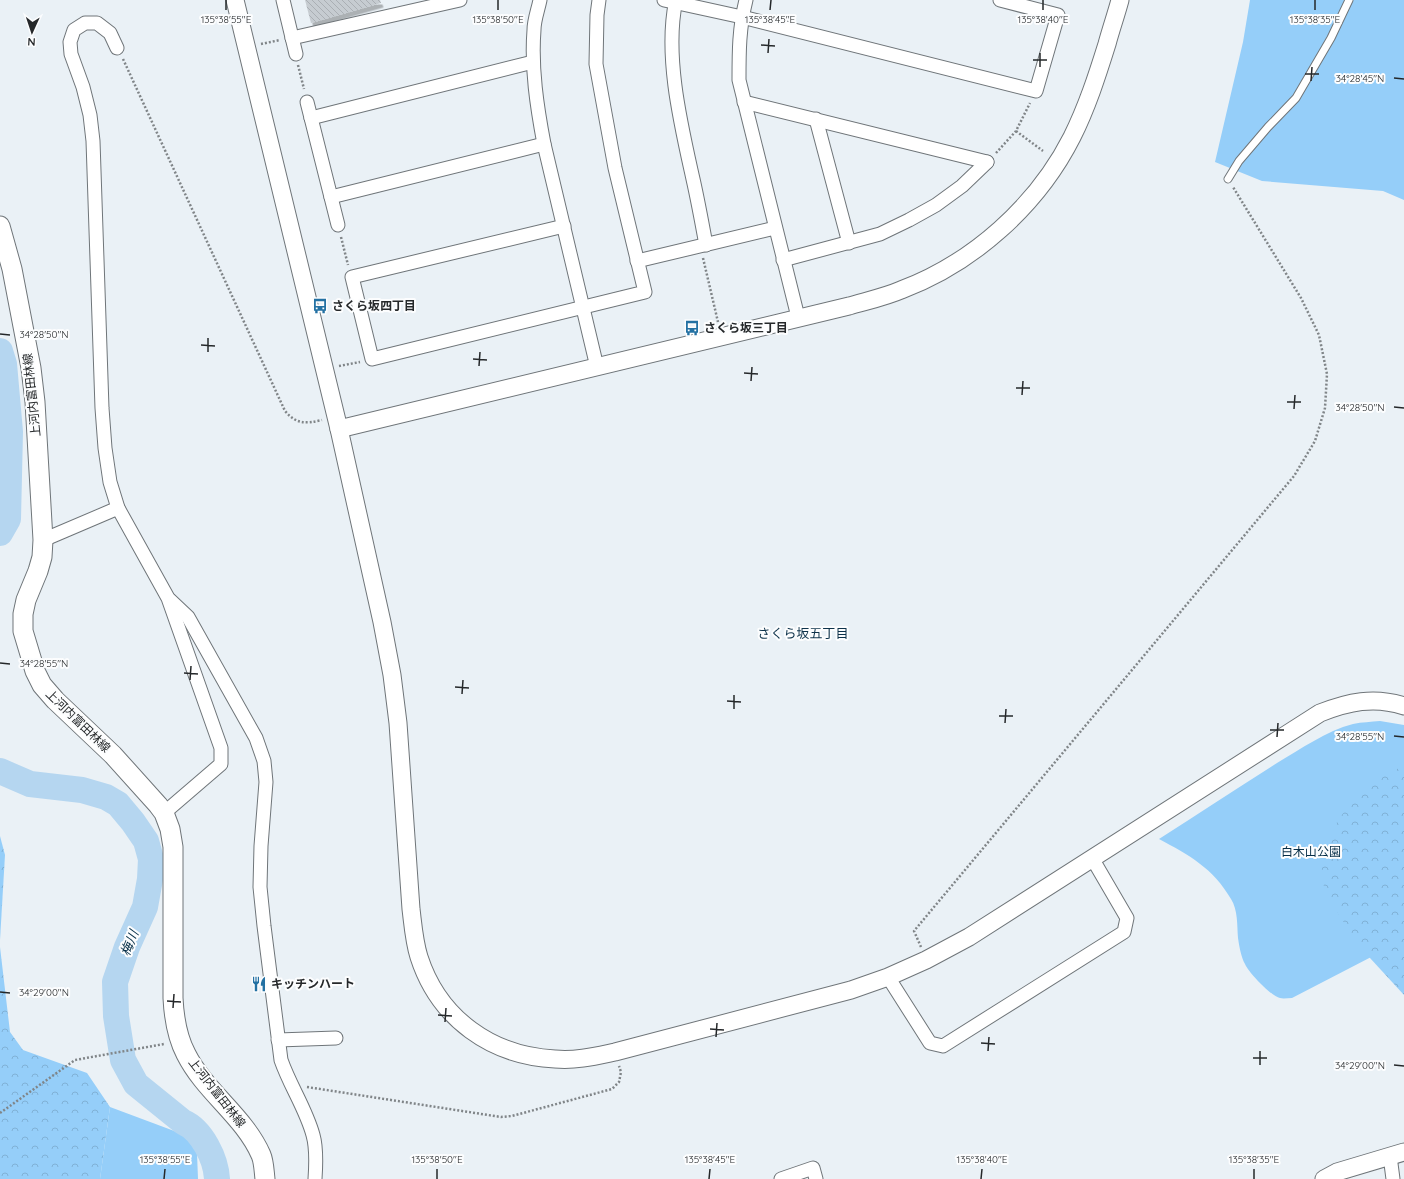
<svg xmlns="http://www.w3.org/2000/svg" width="1404" height="1179" viewBox="0 0 1404 1179" font-family="Quicksand,'Noto Sans JP',sans-serif">
<style>
.green{fill:#95cef9}
.forest{fill:url(#forest-crowns)}
.lines{fill:none;stroke-linecap:round;stroke-linejoin:round}
.river{stroke:#b5d6f0;stroke-width:26}
.building{fill:url(#building-back-hatch);filter:url(#shadow)}
.service-casing{stroke:#6f7579;stroke-width:9}
.minor-casing{stroke:#6f7579;stroke-width:15}
.tertiary-casing{stroke:#6f7579;stroke-width:19}
.secondary-casing{stroke:#6f7579;stroke-width:21}
.path{stroke:#808588;stroke-width:2.5;stroke-dasharray:2 2;stroke-linecap:butt}
.service{stroke:#fff;stroke-width:7}
.minor{stroke:#fff;stroke-width:13}
.tertiary{stroke:#fff;stroke-width:17}
.secondary{stroke:#fff;stroke-width:19}
.ticks{fill:none;stroke:#25282a;stroke-width:1.5}
.labels{text-anchor:middle;stroke-width:4;stroke-linejoin:round;paint-order:stroke}
.poi-label{font-size:12px;font-weight:bold;fill:#25282a;stroke:#fcfdfe;text-anchor:start}
.street-label{font-size:12px;fill:#25282a;stroke:#fcfdfe}
.park-label{font-size:12px;fill:#062e48;stroke:#fcfdfe}
.neighbourhood-label{font-size:13px;fill:#0d324a;stroke:#fcfdfe}
.water-label{font-size:13px;font-style:italic;fill:#052e47;stroke:#fcfdfe}
.ticks-label{font-size:10px;text-anchor:middle;fill:#25282a;stroke:#fcfdfe;stroke-width:4;stroke-linejoin:round;paint-order:stroke}
</style>
<defs>
<pattern id="forest-crowns" width="20" height="18" patternUnits="userSpaceOnUse"><rect width="20" height="18" fill="#95cef9"/><path d="M2 6a3 3 0 1 1 6 0M12 15a3 3 0 1 1 6 0" fill="none" stroke="#80b1d6"/></pattern>
<pattern id="building-back-hatch" width="6" height="6" patternUnits="userSpaceOnUse"><rect width="6" height="6" fill="#c6ccd1"/><path d="M-1 5l2 2M0 0l6 6M5-1l2 2" fill="none" stroke="#aaafb4"/></pattern>
<filter id="shadow"><feDropShadow dx="2.5" dy="4.5" stdDeviation="0" flood-color="#0004"/></filter>
</defs>
<rect width="100%" height="100%" fill="#eaf1f6"/>
<g class="green">
<path d="M1250 0H1404V200L1383 191 1262 181 1215 162 1243 42Z"/>
<path d="M1380 721 1404 725V940L1292 998C1288 998 1283 999 1280 998 1271 996 1249 973 1245 964 1241 957 1239 945 1238 938 1237 925 1238 910 1231 899 1213 868 1189 855 1159 839 1198 814 1237 788 1277 763 1301 749 1326 731 1353 724 1362 722 1371 722 1380 721Z"/>
<path d="M110 1107 185 1135 197 1153 198 1179H100Z"/>
</g>
<g class="forest">
<path d="M1404 765V995L1370 958 1340 917 1323 884 1320 849 1341 816 1363 788Z"/>
<path d="M0 836 5 855 0 940Z"/>
<path d="M0 947 10 1032 23 1050 87 1073 110 1107 100 1179H0Z"/>
</g>
<g class="lines">
<g class="river">
<path d="M0 351 4 364 10 432 8 519 0 533"/>
<path d="M0 771 30 784 82 790 106 797 118 804 133 822 146 841 151 859 150 879 145 907 127 947 115 982 116 1016 123 1060 136 1084 183 1122C202 1130 216 1159 217 1179"/>
</g>
</g>
<path class="building" d="M305 0H380L381 3 311 23Z"/>
<g class="lines">
<g class="service-casing">
<path id="service" d="M1228 179 1239 161 1268 127 1296 98 1331 38 1349 0"/>
</g>
<g class="minor-casing">
<g id="minor">
<path d="M283 0 296 54"/>
<path d="M540 0C538 10 534 20 534 30 531 68 537 107 544 144L597 367"/>
<path d="M664 0 742 17 1036 91 1058 15 1000 0"/>
<path d="M676 0C664 55 681 125 693 179 698 201 702 223 706 245"/>
<path d="M746 0C739 28 739 52 739 80L798 317"/>
<path d="M292 38 460 0"/>
<path d="M117 48 110 33 97 23H85L74 30 70 42 71 54 83 87 90 115 93 141 102 408 105 448 110 482 118 508 168 598 221 748V764L164 813"/>
<path d="M307 102 338 225"/>
<path d="M744 102 987 162"/>
<path d="M311 118 533 62"/>
<path d="M816 119 849 243"/>
<path d="M331 197 544 144"/>
<path d="M564 226 352 277 372 359 645 292 615 168 596 64 597 15 599 0"/>
<path d="M783 260 880 234 909 220 936 205 962 186 987 162"/>
<path d="M637 261 775 228"/>
<path d="M43 540 118 508"/>
<path d="M170 600 188 617 256 738 264 761 266 782 261 846 260 887 264 926 281 1060C290 1086 306 1109 313 1135 317 1149 316 1165 315 1179"/>
<path d="M888 977 930 1043 943 1046 1124 932 1127 918 1092 858"/>
<path d="M278 1040 336 1038"/>
<path d="M1390 1156 1393 1179"/>
<path d="M781 1179 813 1168 816 1179"/>
</g>
</g>
<g class="tertiary-casing">
<g id="tertiary">
<path d="M235 0 339 429 382 622 392 675 398 723 411 909C413 925 414 941 419 957 439 1019 492 1056 555 1059 576 1061 596 1056 615 1052L851 990 888 977 926 960 969 937 1320 713C1348 702 1374 696 1404 706"/>
<path d="M339 429 849 306C866 301 885 297 901 290 973 263 1037 206 1072 137 1087 107 1097 76 1107 44 1111 29 1116 15 1120 0"/>
<path d="M1324 1179 1337 1172 1404 1152"/>
</g>
</g>
<g class="secondary-casing">
<path id="secondary" d="M0 226 12 269 31 368 35 402 43 540 42 557 38 571 26 600 23 614V631L35 671 42 685 55 700 113 755 158 805 164 813 170 829 173 847V998C174 1018 177 1037 186 1054 205 1092 244 1116 261 1155 264 1162 264 1171 265 1179"/>
</g>
<g class="path">
<path d="M261 44 280 40"/>
<path d="M123 59 285 411C296 424 305 424 322 420"/>
<path d="M298 65 304 89"/>
<path d="M1016 131 1043 151"/>
<path d="M996 153 1016 131 1030 103"/>
<path d="M341 237 348 265"/>
<path d="M703 258 718 322"/>
<path d="M339 366 360 362"/>
<path d="M921 947 914 931 1294 476 1315 441 1325 408 1327 374 1319 335 1301 298 1233 187"/>
<path d="M307 1087 501 1117 512 1116 612 1089 619 1082 621 1072 619 1066"/>
<path d="M0 1113 75 1060 164 1044"/>
</g>
<use href="#service" class="service"/>
<use href="#minor" class="minor"/>
<use href="#tertiary" class="tertiary"/>
<use href="#secondary" class="secondary"/>
</g>
<path class="ticks" d="M226 10V0M498 10V0M770 10 771 0M1043 10V0M1315 10V0M761 45 775 46M768 53 769 39M1033 60H1047M1040 67V53M1305 74H1319M1394 78 1404 79M1311 81 1312 67M0 334 10 335M201 345 215 346M208 352V338M473 359 487 360M479 366 480 352M744 373 758 374M751 381 752 367M1016 388H1030M1022 395 1023 381M1287 402H1301M1394 407 1404 408M1294 409 1295 395M0 663 10 664M184 673 198 674M190 680 191 666M455 687 469 688M462 694 463 680M727 701 741 702M734 709V695M999 716H1013M1005 723 1006 709M1270 730H1284M1394 736 1404 737M1277 737 1278 723M0 992 10 993M167 1001 181 1002M173 1008 174 994M438 1015 452 1016M445 1022 446 1008M710 1029 724 1030M716 1037 717 1023M981 1043 995 1044M988 1051 989 1037M1253 1058H1267M1260 1065V1051M1394 1065 1404 1066M164 1179 165 1169M437 1179V1169M709 1179 710 1169M981 1179 982 1169M1254 1179V1169"/>
<defs>
<g id="bus-bare" transform="scale(1.2)"><path d="M-5-6H5V4H4V6H2V4H-2V6H-4V4H-5ZM-3.5-4V0h7V-4ZM-3.5 1.2v1.5H-2V1.2ZM2 1.2v1.5H3.5V1.2Z" fill="#2371a3" stroke="#fcfdfe" stroke-width="2.5" paint-order="stroke"/></g>
<g id="restaurant-bare" transform="scale(1.2)"><path d="M-5-6h1v4h1v-4h1v4h1v-4h1v5L-1.5 .5V6h-2V.5L-5-1ZM5-6V6H3V1.5H1.5Q1.5-4 5-6Z" fill="#2371a3" stroke="#fcfdfe" stroke-width="2.5" paint-order="stroke"/></g>
</defs>
<g fill-rule="evenodd">
<use href="#bus-bare" x="320" y="306"/>
<use href="#bus-bare" x="692" y="328"/>
<use href="#restaurant-bare" x="259" y="984"/>
</g>
<g class="labels">
<g class="poi-label">
<text x="332" y="310">さくら坂四丁目</text>
<text x="704" y="332">さくら坂三丁目</text>
<text x="271" y="988">キッチンハート</text>
</g>
<g class="street-label">
<text transform="translate(32 395) rotate(-96)" y="4">上河内富田林線</text>
<text transform="translate(78 721) rotate(44)" y="4">上河内富田林線</text>
<text transform="translate(217 1093) rotate(52)" y="4">上河内富田林線</text>
</g>
<g class="park-label">
<text x="1311" y="856">白木山公園</text>
</g>
<g class="neighbourhood-label">
<text x="803" y="638">さくら坂五丁目</text>
</g>
<g class="water-label">
<text transform="translate(129 943) rotate(-68)" y="5">梅川</text>
</g>
</g>
<g class="ticks-label">
<text x="226" y="23">135°38'55"E</text>
<text x="498" y="23">135°38'50"E</text>
<text x="770" y="23">135°38'45"E</text>
<text x="1043" y="23">135°38'40"E</text>
<text x="1315" y="23">135°38'35"E</text>
<text x="1360" y="82">34°28'45"N</text>
<text x="44" y="338">34°28'50"N</text>
<text x="1360" y="411">34°28'50"N</text>
<text x="44" y="667">34°28'55"N</text>
<text x="1360" y="740">34°28'55"N</text>
<text x="44" y="996">34°29'00"N</text>
<text x="1360" y="1069">34°29'00"N</text>
<text x="165" y="1163">135°38'55"E</text>
<text x="437" y="1163">135°38'50"E</text>
<text x="710" y="1163">135°38'45"E</text>
<text x="982" y="1163">135°38'40"E</text>
<text x="1254" y="1163">135°38'35"E</text>
</g>
<g transform="translate(32 32) rotate(183)" stroke="#fcfdfe" stroke-width="3" paint-order="stroke">
<path d="M0-3L7 15L0 10L-7 15Z" fill="#25282a"/>
<text y="-6" font-size="11" font-weight="bold" text-anchor="middle" fill="#25282a">N</text>
</g>
</svg>
